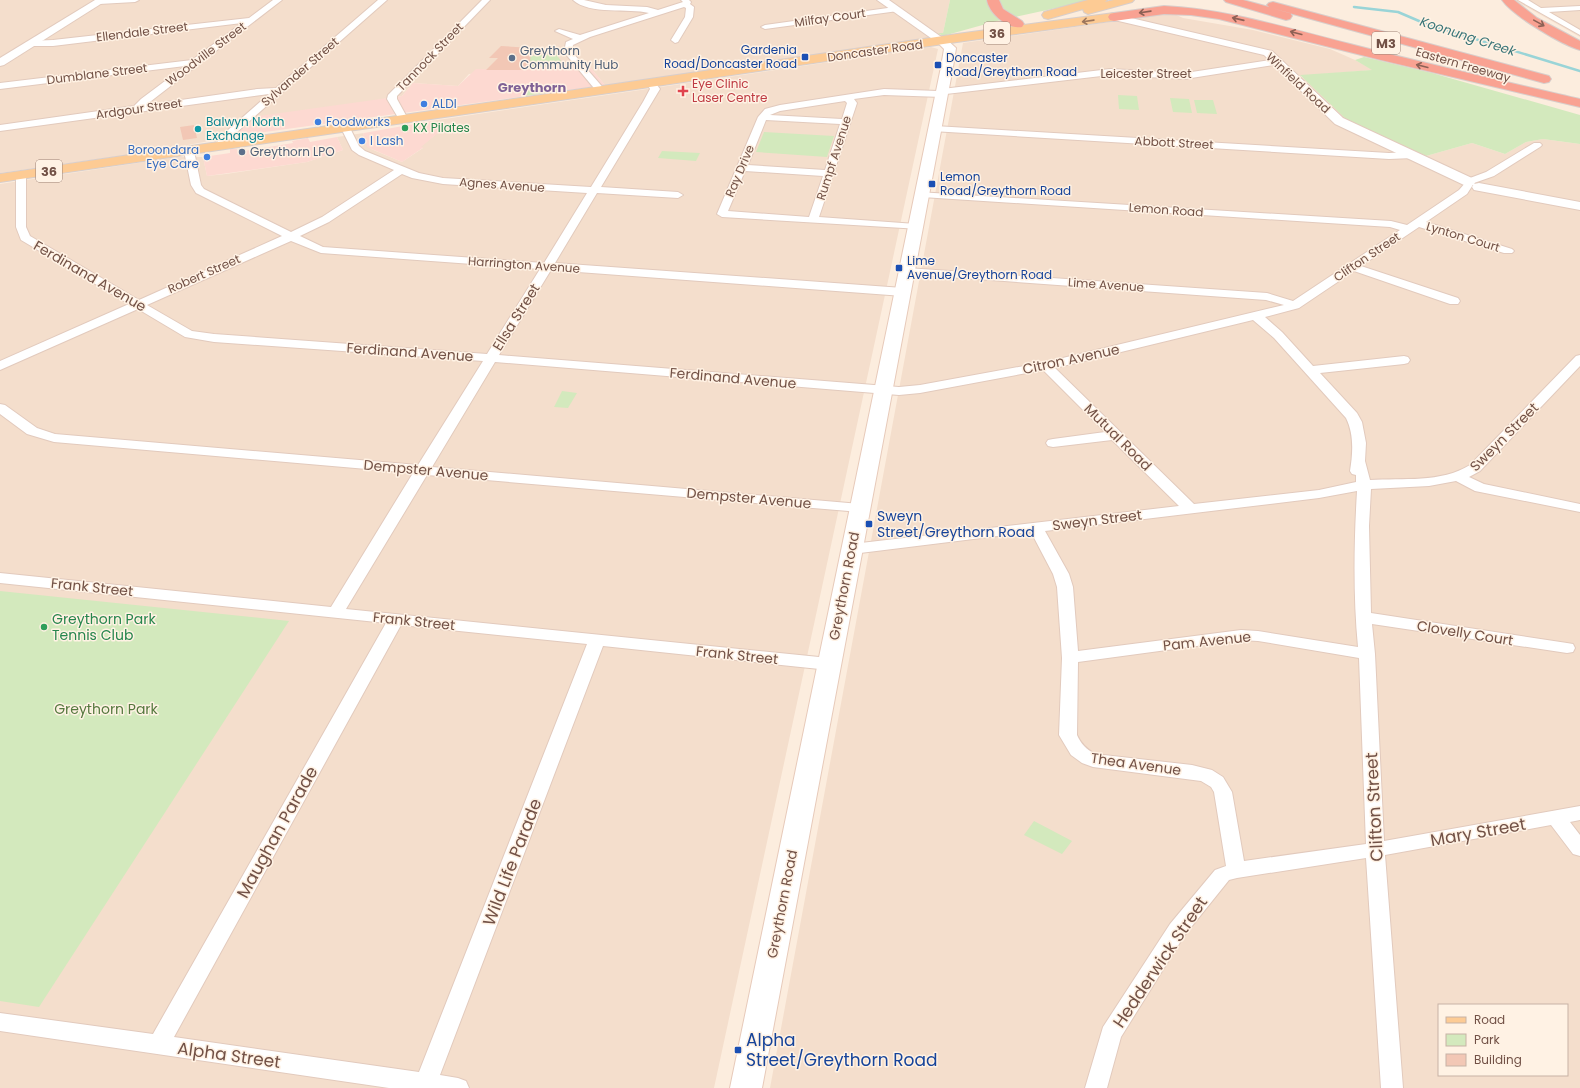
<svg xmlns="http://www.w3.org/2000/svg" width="1580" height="1088" viewBox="0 0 1580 1088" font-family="Poppins,sans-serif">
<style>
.residential{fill:#f4decc;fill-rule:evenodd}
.commercial{fill:#fdd9d1}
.green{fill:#d3e9bd}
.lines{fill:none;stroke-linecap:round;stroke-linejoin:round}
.stream{stroke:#99d4d7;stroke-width:2.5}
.building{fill:#f2c7b5}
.minor-casing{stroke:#e2cabd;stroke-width:2}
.tertiary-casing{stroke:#e2cabd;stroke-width:2}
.secondary-casing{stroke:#e7caba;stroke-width:2}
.primary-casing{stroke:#d8cecb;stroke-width:2}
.motorway-casing{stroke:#d8cecb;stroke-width:2}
.minor{fill:#fff;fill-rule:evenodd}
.tertiary{fill:#fff;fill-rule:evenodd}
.secondary{fill:#fff;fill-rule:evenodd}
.primary{fill:#fdcb94;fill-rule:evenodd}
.motorway{fill:#f9a292;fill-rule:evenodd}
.oneway{stroke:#8d6155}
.oneway2{stroke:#9c765d}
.transit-dot{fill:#1a4fb4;stroke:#fff2e4;stroke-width:1.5}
.service-dot{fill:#5c6f8a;stroke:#fff2e4;stroke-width:1.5}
.health-dot{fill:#e0444e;stroke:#fff2e4;stroke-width:1.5}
.shop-dot{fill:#3f7fe0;stroke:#fff2e4;stroke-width:1.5}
.leisure-dot{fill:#2e9e5b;stroke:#fff2e4;stroke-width:1.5}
.culture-dot{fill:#0f9aa8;stroke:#fff2e4;stroke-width:1.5}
.labels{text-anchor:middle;stroke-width:3;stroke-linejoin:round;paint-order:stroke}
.far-street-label{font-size:12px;fill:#725146;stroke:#fff2e4}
.far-transit-label{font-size:12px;fill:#164399;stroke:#fff2e4;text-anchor:start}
.far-service-label{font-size:12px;fill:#4e5e75;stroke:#fff2e4;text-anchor:start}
.far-health-label{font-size:12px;fill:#be3a42;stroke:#fff2e4;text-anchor:start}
.far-shop-label{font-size:12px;fill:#366cbe;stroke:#fff2e4;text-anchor:start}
.far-culture-label{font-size:12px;fill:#0d838f;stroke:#fff2e4;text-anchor:start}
.far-leisure-label{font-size:12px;fill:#27864d;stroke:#fff2e4;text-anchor:start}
.shield{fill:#fff2e4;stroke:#9c8175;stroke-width:1}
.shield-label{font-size:13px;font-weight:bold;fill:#725146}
.far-water-label{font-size:13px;font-style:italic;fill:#3a7578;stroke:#fff2e4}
.far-neighbourhood-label{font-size:13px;font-weight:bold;fill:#7f6196;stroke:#fff2e4}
.street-label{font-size:14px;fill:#725146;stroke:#fff2e4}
.transit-label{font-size:14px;fill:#164399;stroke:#fff2e4;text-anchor:start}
.leisure-label{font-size:14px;fill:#27864d;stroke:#fff2e4;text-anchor:start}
.park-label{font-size:14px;fill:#55783e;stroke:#fff2e4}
.near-street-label{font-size:17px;fill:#725146;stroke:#fff2e4}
.near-transit-label{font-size:17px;fill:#164399;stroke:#fff2e4;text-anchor:start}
</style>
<rect width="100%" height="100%" fill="#fcedde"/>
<g class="residential">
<path d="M0 0H950L943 33H939L943 36 930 39 605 85 585 61 524 70 469 74 458 86 413 83 402 96 250 121 236 134V136L161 150 0 173Z"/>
<path d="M1514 0H1580V37L1573 33Z"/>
<path d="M1172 13 1183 18 1253 30 1330 49 1355 60 1373 70 1300 76 1426 156 1472 143 1505 154 1526 142 1543 139 1580 144V1088H770L963 43ZM1439 1005H1567V1075H1439Z"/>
<path d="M931 47 938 49 714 1088H0V184L177 157H203L207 176 226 174 307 162 343 150 337 137 364 133 363 134 371 149 402 162 423 148 420 147 444 128 431 121Z"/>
</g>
<g class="commercial">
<path d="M585 61 605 85 236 136V134L251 121H254L259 116 402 96 413 83 458 86 476 69 524 70Z"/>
<path d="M431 121 444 128 421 147H424L402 162 367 147 363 134 364 133Z"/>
<path d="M337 137 343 150 307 162 207 176 203 157 230 153V149H237L238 152 293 143 292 141 308 138 310 142Z"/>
</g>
<g class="green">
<path d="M950 0H1093L997 21 943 36 938 33H943Z"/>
<path d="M556 54 561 61 560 64 522 70 526 69 530 64V56Z"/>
<path d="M1364 57 1432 73 1580 115V144L1543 139 1526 142 1505 154 1472 143 1426 156 1348 121 1300 75 1372 70 1355 60Z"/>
<path d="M553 89 568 90 524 96V93L529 90Z"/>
<path d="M1118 95 1137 96 1139 110 1119 109Z"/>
<path d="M1170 98 1189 99 1192 113 1173 112Z"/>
<path d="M1194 100H1213L1217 114 1197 113Z"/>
<path d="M764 132 834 136 827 157 756 152Z"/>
<path d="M662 151 700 153 696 161 658 158Z"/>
<path d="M562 391 577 393 568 408 554 407Z"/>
<path d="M0 591 289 621 39 1007 0 1001Z"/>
<path d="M1034 821 1072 841 1062 854 1024 835Z"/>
</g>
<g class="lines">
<path class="stream" d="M1354 7 1398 12 1426 24 1580 71"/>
</g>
<g class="building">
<path d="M501 46 531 48 530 64 526 69 522 70H486L498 58H489Z"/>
<path d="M194 125 197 138 183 140 180 127Z"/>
</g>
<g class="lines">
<g class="minor-casing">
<g id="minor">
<path d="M98 0H139L135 2 99 4 95 2Z"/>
<path d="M273 0H282L146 105 257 89 276 88 378 0H387L228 140 224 148 221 149 216 146 220 137 269 94 0 131V125L134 106 141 99 185 66 0 89V83L192 60 242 23 53 46H32L29 45 28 43 29 41 53 40 249 18Z"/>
<path d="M482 0H490L397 96V99L408 119 403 122 400 121 387 99 388 95Z"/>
<path d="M573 0H584L606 5 647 7 658 10 683 2 681 0H689L691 2 690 4 694 7 693 17 678 42 675 43 671 40 685 17 686 8 684 7 590 37 573 45 572 52 606 91 601 94 598 93 564 52 566 42 573 39 555 31 559 29 580 35 649 13C629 8 589 15 573 0Z"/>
<path d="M1518 0H1528L1541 8 1580 6V10L1549 12 1580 30V35Z"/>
<path d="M895 7 899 9 898 11 765 29 761 27 765 25Z"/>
<path d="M1277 59 1281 62 1280 64 1185 79 1110 75 946 94 942 97 884 95 854 99 857 103 819 217 916 224 921 227 920 229 722 217 717 214 758 117 765 109 780 105 884 89 938 91 942 89 1110 69 1185 73ZM845 101 847 103 842 119 770 115 780 111ZM766 120 840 124 825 170 748 165ZM745 171 823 176 809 217 728 211Z"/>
<path d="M651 80 654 81 660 89 601 187 678 192 683 195 678 198 597 193 555 263 903 288 907 290 909 292 907 294 903 296 551 270 499 355 899 387 920 385 1046 362 1284 305 1266 300 907 274 903 273 901 271 903 269 907 268 1267 293 1293 301 1400 230 1390 227 922 197 917 194 918 192 1391 221 1407 225 1459 190 1466 182 1470 181V178L1486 172 1534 143H1540L1542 145 1540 147 1494 176 1474 183 1467 194 1426 222 1512 249 1514 251 1512 253H1504L1419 227 1361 266 1458 298 1460 301 1458 304H1450L1354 271 1299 308 1265 317 1282 332 1313 366 1404 356 1408 357 1410 360 1408 363 1404 364 1320 373 1357 413 1362 422 1366 443 1365 461 1370 480C1403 478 1441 483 1470 465L1576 356 1580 355V366L1480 471 1469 477 1484 484 1580 504V512L1475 491 1456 481 1429 486 1371 489 1369 526 1371 613 1567 643 1573 644 1575 648 1573 652 1567 653 1372 624 1375 654 1384 841 1580 806V820L1570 822 1580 835V856L1573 854 1551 825 1385 855 1403 1088H1381L1366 858 1237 878 1229 880 1184 936 1121 1037 1107 1088H1085L1103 1027 1170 924 1215 870 1226 866 1214 792 1211 787 1201 781 1093 767 1082 763 1071 755 1059 735 1062 658 1057 587 1053 574 1031 532 852 554 847 552 844 549 847 546 852 544 1179 506 1112 440 1053 447 1048 446 1046 443 1048 440 1053 439 1105 432 1043 370 920 393 899 395 495 362 432 467 860 504 865 505 867 508 865 511 860 512 427 475 346 609 829 658 835 660 837 664 835 668 829 670 603 646 440 1075 458 1078 466 1081 469 1088H389L0 1031V1013L153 1034 386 623 0 583V573L331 607 413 473 54 442 27 434 0 414V404L5 405 37 428 55 434 418 465 483 361 214 342 185 337 138 309 0 370V361L129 304 21 240 16 227V175L21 172 26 175V227L30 236 139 300 282 236 196 193 191 185 184 151 186 149 189 148 194 151 201 185 204 189 291 232 322 217 394 170 359 155 352 150 341 128 343 126H349L359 146 365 151 419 173 443 178 591 187 643 102 650 89 647 83ZM402 174 412 178 443 184 587 193 544 263 323 247 300 236 329 222ZM291 241 321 253 540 269 487 354 214 334 192 331 147 305ZM1253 320 1274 338 1346 418C1354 434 1353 453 1350 471L1352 474 1356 475V482L1319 490 1194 504 1055 368ZM1357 491C1354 542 1353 595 1358 647L1258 631 1241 630 1078 651 1073 587 1069 574 1045 531 1319 498ZM401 625 587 644 419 1072 174 1037ZM1241 640 1258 641 1359 658 1366 844 1244 861 1232 792 1223 777 1212 770 1192 765 1095 754C1086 749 1081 744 1077 735L1078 662Z"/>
<path d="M935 126 1389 153 1413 152 1418 155 1413 158 1389 159 932 131 930 129 932 127Z"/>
</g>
</g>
<g class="tertiary-casing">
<g id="tertiary">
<path d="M95 0H107L4 65 0 66V58Z"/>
<path d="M877 0H889L947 41 942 44 938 43Z"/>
<path d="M1114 14 1272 51 1343 118 1474 179 1475 182 1474 185H1464L1335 124 1264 55 1110 19 1109 17Z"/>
<path d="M1479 183 1580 202V210L1474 190 1472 187 1474 184Z"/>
</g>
</g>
<g class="secondary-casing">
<path id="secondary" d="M942 37 946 39 956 48 953 67 762 1088H730L941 67 944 49 936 41 938 39Z"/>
</g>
<g class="primary-casing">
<g id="primary">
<path d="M1088 0H1107L1105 2 1114 0H1134L1132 2 1088 14 1084 12 1083 9 1048 19 1044 18 1042 15 1044 12Z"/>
<path d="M1114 13 1118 14 1120 17 1118 20 957 42 0 182V174L957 34Z"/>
</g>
</g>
<g class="motorway-casing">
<g id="motorway">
<path d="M987 0H999L1003 9 1022 21 1024 24 1022 27C1008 30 989 13 987 0Z"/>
<path d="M1224 0H1243L1269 7 1267 5 1269 3 1273 2 1549 76 1551 79 1549 82 1544 83 1271 8 1290 13 1292 16 1290 19 1286 20 1226 2Z"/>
<path d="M1502 0H1514L1537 18 1580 41V50C1562 45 1513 16 1502 0Z"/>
<path d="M1164 6C1228 9 1289 29 1350 44 1427 64 1503 81 1580 99V107L1381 60 1219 19 1191 15 1164 14 1114 21 1110 20 1108 17 1110 14 1114 13Z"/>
</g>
</g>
<use href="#minor" class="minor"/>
<use href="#tertiary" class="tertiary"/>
<use href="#secondary" class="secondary"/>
<use href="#primary" class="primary"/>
<use href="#motorway" class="motorway"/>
</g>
<defs><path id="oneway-shaft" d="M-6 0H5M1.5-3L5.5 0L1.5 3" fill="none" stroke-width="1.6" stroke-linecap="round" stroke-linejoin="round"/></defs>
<g class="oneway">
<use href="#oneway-shaft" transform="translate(1145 12) rotate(172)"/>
<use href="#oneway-shaft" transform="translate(1238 19) rotate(-167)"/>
<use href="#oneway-shaft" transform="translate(1539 23) rotate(29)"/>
<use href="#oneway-shaft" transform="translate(1296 33) rotate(-165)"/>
<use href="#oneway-shaft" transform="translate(1422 66) rotate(-166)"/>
</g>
<use class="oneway2" href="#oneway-shaft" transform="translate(1088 21) rotate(172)"/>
<g class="transit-dot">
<rect x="801" y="53" width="8" height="8" rx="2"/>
<rect x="934" y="61" width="8" height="8" rx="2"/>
<rect x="928" y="180" width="8" height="8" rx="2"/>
<rect x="895" y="264" width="8" height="8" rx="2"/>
<rect x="865" y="520" width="8" height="8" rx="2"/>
<rect x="734" y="1046" width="8" height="8" rx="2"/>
</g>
<g class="service-dot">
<circle cx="512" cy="58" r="4"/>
<circle cx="242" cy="152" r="4"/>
</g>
<path class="health-dot" d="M681 85h4v4h4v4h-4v4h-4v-4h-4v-4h4z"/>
<g class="shop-dot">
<circle cx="424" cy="104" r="4"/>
<circle cx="318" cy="122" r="4"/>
<circle cx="362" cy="141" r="4"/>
<circle cx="207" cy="157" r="4"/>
</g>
<g class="leisure-dot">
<circle cx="405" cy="128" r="4"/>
<circle cx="44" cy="627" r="4"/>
</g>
<circle class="culture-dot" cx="198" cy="129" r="4"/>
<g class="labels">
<g class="far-street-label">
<text transform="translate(830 18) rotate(-8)" y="4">Milfay Court</text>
<text transform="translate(142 32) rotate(-7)" y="4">Ellendale Street</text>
<text transform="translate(875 51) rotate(-8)" y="4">Doncaster Road</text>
<text transform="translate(206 54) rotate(-37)" y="4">Woodville Street</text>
<text transform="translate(430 57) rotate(-46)" y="4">Tannock Street</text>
<text transform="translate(1463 65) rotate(16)" y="4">Eastern Freeway</text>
<text transform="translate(300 72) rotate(-41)" y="4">Sylvander Street</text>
<text transform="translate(97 74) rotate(-7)" y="4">Dumblane Street</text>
<text x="1146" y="78">Leicester Street</text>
<text transform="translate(1298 83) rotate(43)" y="4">Winfield Road</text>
<text transform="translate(139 109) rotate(-8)" y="4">Ardgour Street</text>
<text transform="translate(1174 143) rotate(3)" y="4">Abbott Street</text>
<text transform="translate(834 158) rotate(-72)" y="4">Rumpf Avenue</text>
<text transform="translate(740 171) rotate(-67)" y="4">Ray Drive</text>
<text transform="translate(502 185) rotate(4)" y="4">Agnes Avenue</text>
<text transform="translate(1166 210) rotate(4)" y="4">Lemon Road</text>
<text transform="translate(1463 237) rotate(17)" y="4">Lynton Court</text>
<text transform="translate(1367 257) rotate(-34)" y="4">Clifton Street</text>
<text transform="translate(524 265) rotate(4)" y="4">Harrington Avenue</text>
<text transform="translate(204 274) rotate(-24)" y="4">Robert Street</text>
<text transform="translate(1106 285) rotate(4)" y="4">Lime Avenue</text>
</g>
<g class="far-transit-label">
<text x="797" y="54" text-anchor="end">Gardenia<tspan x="797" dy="14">Road/Doncaster Road</tspan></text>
<text x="946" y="62">Doncaster<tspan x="946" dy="14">Road/Greythorn Road</tspan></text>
<text x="940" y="181">Lemon<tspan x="940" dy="14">Road/Greythorn Road</tspan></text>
<text x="907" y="265">Lime<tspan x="907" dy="14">Avenue/Greythorn Road</tspan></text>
</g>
<g class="far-service-label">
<text x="520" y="55">Greythorn<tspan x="520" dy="14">Community Hub</tspan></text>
<text x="250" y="156">Greythorn LPO</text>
</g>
<g class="far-health-label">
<text x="692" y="88">Eye Clinic<tspan x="692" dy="14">Laser Centre</tspan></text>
</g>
<g class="far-shop-label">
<text x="432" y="108">ALDI</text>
<text x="326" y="126">Foodworks</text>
<text x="370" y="145">I Lash</text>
<text x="199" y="154" text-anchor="end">Boroondara<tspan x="199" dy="14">Eye Care</tspan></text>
</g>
<g class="far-culture-label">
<text x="206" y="126">Balwyn North<tspan x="206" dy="14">Exchange</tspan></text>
</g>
<g class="far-leisure-label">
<text x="413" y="132">KX Pilates</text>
</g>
<g class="shield">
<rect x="984" y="22" width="26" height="22" rx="3"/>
<rect x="1372" y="32" width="28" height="22" rx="3"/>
<rect x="36" y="160" width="26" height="22" rx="3"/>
</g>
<g class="shield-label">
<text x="997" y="38">36</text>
<text x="1386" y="48">M3</text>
<text x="49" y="176">36</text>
</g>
<g class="far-water-label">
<text transform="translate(1468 36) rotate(18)" y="5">Koonung Creek</text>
</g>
<g class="far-neighbourhood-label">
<text x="532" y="92">Greythorn</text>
</g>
<g class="street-label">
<text transform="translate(90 276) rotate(30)" y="5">Ferdinand Avenue</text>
<text transform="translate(516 317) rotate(-58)" y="5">Ellsa Street</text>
<text transform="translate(410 352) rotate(4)" y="5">Ferdinand Avenue</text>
<text transform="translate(1071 359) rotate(-12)" y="5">Citron Avenue</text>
<text transform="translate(733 378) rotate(5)" y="5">Ferdinand Avenue</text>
<text transform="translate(1118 437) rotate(45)" y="5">Mutual Road</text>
<text transform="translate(1504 437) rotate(-45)" y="5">Sweyn Street</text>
<text transform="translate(426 470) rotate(5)" y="5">Dempster Avenue</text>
<text transform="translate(749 498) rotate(5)" y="5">Dempster Avenue</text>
<text transform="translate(1097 520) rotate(-7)" y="5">Sweyn Street</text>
<text transform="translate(844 586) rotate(-79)" y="5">Greythorn Road</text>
<text transform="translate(92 587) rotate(6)" y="5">Frank Street</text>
<text transform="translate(414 621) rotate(6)" y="5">Frank Street</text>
<text transform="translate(1465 633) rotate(9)" y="5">Clovelly Court</text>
<text transform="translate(1207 641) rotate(-6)" y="5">Pam Avenue</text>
<text transform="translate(737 655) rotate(6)" y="5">Frank Street</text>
<text transform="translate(1136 764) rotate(8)" y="5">Thea Avenue</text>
<text transform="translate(782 904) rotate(-79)" y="5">Greythorn Road</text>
</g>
<g class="transit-label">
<text x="877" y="521">Sweyn<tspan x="877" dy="16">Street/Greythorn Road</tspan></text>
</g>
<g class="leisure-label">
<text x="52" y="624">Greythorn Park<tspan x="52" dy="16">Tennis Club</tspan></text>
</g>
<g class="park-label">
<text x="106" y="714">Greythorn Park</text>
</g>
<g class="near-street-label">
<text transform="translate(1374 807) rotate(-93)" y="6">Clifton Street</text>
<text transform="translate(277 832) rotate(-61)" y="6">Maughan Parade</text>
<text transform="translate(1478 832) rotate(-10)" y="6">Mary Street</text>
<text transform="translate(512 862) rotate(-69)" y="6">Wild Life Parade</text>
<text transform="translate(1160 962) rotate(-56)" y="6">Hedderwick Street</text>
<text transform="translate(229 1055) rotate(8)" y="6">Alpha Street</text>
</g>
<g class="near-transit-label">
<text x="746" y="1046">Alpha<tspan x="746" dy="20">Street/Greythorn Road</tspan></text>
</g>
</g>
<rect x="1438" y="1004" width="130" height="72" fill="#fff2e4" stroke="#c7b2a5"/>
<rect x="1446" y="1017" width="20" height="6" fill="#fdcb94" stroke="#c7b2a5"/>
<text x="1474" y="1024" font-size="12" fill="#725146">Road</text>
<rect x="1446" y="1034" width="20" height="12" fill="#d3e9bd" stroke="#c7b2a5"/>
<text x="1474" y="1044" font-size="12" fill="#725146">Park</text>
<rect x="1446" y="1054" width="20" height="12" fill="#f2c7b5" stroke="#c7b2a5"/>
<text x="1474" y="1064" font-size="12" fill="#725146">Building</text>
</svg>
